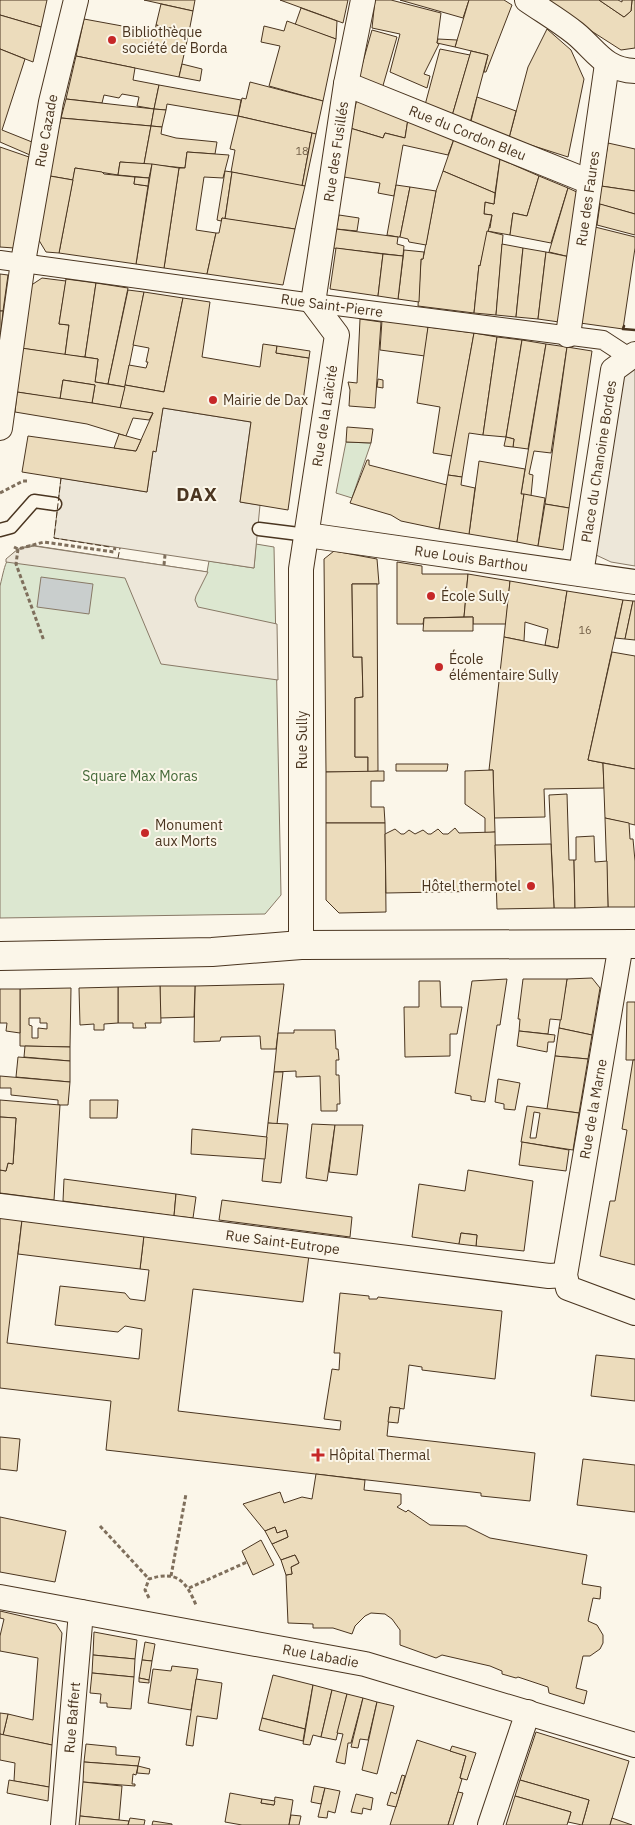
<svg xmlns="http://www.w3.org/2000/svg" width="635" height="1825" viewBox="0 0 635 1825" font-family="'IBM Plex Sans',sans-serif">
<style>
.green{fill:#dce7d0;stroke:#887966}
.parking{fill:#ede7d9;stroke:#887966}
.water{fill:#c9cecd;stroke:#887966}
.building{fill:#ecdcbc;stroke:#4a3520;fill-rule:evenodd}
.lines{fill:none;stroke-linecap:round;stroke-linejoin:round}
.service-casing{stroke:#4a3520;stroke-width:15}
.pedestrian-casing{stroke:#4a3520;stroke-width:20}
.minor-casing{stroke:#4a3520;stroke-width:26}
.secondary-casing{stroke:#4a3520;stroke-width:30}
.path{stroke:#7f6f5c;stroke-width:3;stroke-dasharray:4 2.5;stroke-linecap:butt}
.service{stroke:#fbf6e9;stroke-width:12}
.pedestrian{stroke:#fbf6e9;stroke-width:18}
.minor{stroke:#fbf6e9;stroke-width:24}
.secondary{stroke:#fbf6e9;stroke-width:28}
.fence{stroke:#4a3520;stroke-width:1;stroke-dasharray:6 2.5;stroke-linecap:butt}
.wall{stroke:#4a3520;stroke-width:2.5}
.poi-dot{fill:#c62828;stroke:#fbf6e9;stroke-width:2}
.labels{text-anchor:middle;stroke-width:4;stroke-linejoin:round;paint-order:stroke}
.number-label{font-size:11px;fill:#725f47}
.poi-label{font-size:14px;fill:#4a3520;stroke:#fbf6e9;text-anchor:start}
.street-label{font-size:14px;fill:#4a3520;stroke:#fbf6e9}
.park-label{font-size:14px;fill:#436837;stroke:#fbf6e9}
.district-label{font-size:19px;font-weight:bold;letter-spacing:1px;fill:#4a3520;stroke:#fbf6e9}
</style>
<rect width="100%" height="100%" fill="#fbf6e9"/>
<g class="green">
<path d="M346 442 371 443 352 498 336 493Z"/>
<path d="M256 544 274 547 281 895 265 914 0 918V586C6 562 5 553 30 545L207 572 209 561 254 568Z"/>
</g>
<g class="parking">
<path d="M635 368V566L611 562 596 555 593 539 616 381Z"/>
<path d="M163 408 251 422 240 502 260 505 254 568 54 538 61 478 147 492 153 451H156Z"/>
<path d="M34 546 208 572 196 596 195 600 198 607 277 624 278 680 161 664 125 578 6 562V559L18 549Z"/>
</g>
<path class="water" d="M41 577 93 584 89 614 37 607Z"/>
<g class="building">
<path d="M0 0H47L41 27 0 15Z"/>
<path d="M144 0H195L193 11Z"/>
<path d="M280 0H348L343 23Z"/>
<path d="M375 0H391L441 13 437 43 439 44 424 74 430 76 427 88 390 72 400 34 372 28Z"/>
<path d="M400 0H469L463 18Z"/>
<path d="M469 0H504L512 5 486 72H484L488 55 455 47Z"/>
<path d="M543 0H599L624 17 631 11 632 0H635V48L621 50Z"/>
<path d="M599 0H618L622 2V0H632L631 11 624 17Z"/>
<path d="M161 4 193 11 189 32 156 25Z"/>
<path d="M301 8 337 21 336 39 295 25Z"/>
<path d="M0 15 41 27 33 62 0 49Z"/>
<path d="M84 19 155 32 156 25 189 32 179 77 76 56Z"/>
<path d="M287 21 336 39 323 101 269 86 280 46 261 42 264 26 284 31Z"/>
<path d="M547 29 571 50 584 79 568 157 509 138 528 67Z"/>
<path d="M372 30 397 37 382 89 358 79Z"/>
<path d="M438 39 457 40 455 47 437 43Z"/>
<path d="M0 49 25 59 2 130 32 142 30 155 0 142Z"/>
<path d="M440 49 470 55 452 116 425 105Z"/>
<path d="M471 51 488 55 470 123 452 116Z"/>
<path d="M76 56 135 68 133 80 159 85 154 109 137 106 139 97 122 94 119 98 104 95 102 103 66 99Z"/>
<path d="M182 64 202 69 200 81 179 77Z"/>
<path d="M250 82 323 101 316 134 238 116 242 98 246 99Z"/>
<path d="M159 85 241 100 238 116 167 104 166 110 154 109Z"/>
<path d="M477 97 516 111 509 138 471 121Z"/>
<path d="M66 99 154 109 151 126 61 118Z"/>
<path d="M357 99 408 119 405 138 385 133 383 138 350 128Z"/>
<path d="M154 109 166 110 162 127 151 126Z"/>
<path d="M238 116 312 133 302 186 231 172 235 150 230 149Z"/>
<path d="M61 118 151 126 144 164 120 162 118 175 75 168 73 180 50 176V178H47Z"/>
<path d="M408 119 454 139 448 155 403 145 394 196 378 193 380 183 344 177 350 128 383 138 385 133 405 138Z"/>
<path d="M151 126 162 127 161 134 176 138 217 142 215 154 187 152 185 168 144 164Z"/>
<path d="M312 133 316 134 305 186H302Z"/>
<path d="M454 139 500 159 495 193 443 171Z"/>
<path d="M608 143 635 149V191L601 186Z"/>
<path d="M0 147 29 157 14 248 0 247Z"/>
<path d="M187 152 229 155 223 178 204 177 196 230 216 233 207 274 164 268 179 168H185Z"/>
<path d="M500 159 539 176 527 216 513 213 510 235 487 231 488 227 490 228 492 215 484 214 485 202 494 204Z"/>
<path d="M120 162 152 164 149 178 118 175Z"/>
<path d="M152 164 179 168 164 268 136 264Z"/>
<path d="M75 168 102 172 104 174 135 177 134 184 148 186 136 264 59 253Z"/>
<path d="M225 171 232 172 225 219 222 218 221 221 217 220Z"/>
<path d="M443 171 495 193 494 204 485 202 484 214 492 215 480 266 479 265 474 313 418 306 421 259H423L436 191Z"/>
<path d="M232 172 305 186 295 229 225 219Z"/>
<path d="M50 176 73 180 59 253 46 252 37 237Z"/>
<path d="M539 176 568 188 551 243 510 235 513 213 527 216Z"/>
<path d="M135 177 149 178 148 186 134 184Z"/>
<path d="M396 185 410 187 400 237H398L387 235Z"/>
<path d="M601 186 635 191V214L599 204Z"/>
<path d="M410 187 436 191 426 245 409 242 408 239 400 237Z"/>
<path d="M568 188 581 194 570 257 549 252Z"/>
<path d="M600 204 635 214V235L597 225Z"/>
<path d="M339 215 359 218 357 231 336 229Z"/>
<path d="M222 218 295 229 283 285 207 274 216 233H219Z"/>
<path d="M595 227 635 237V248L623 329 580 323Z"/>
<path d="M336 229 398 237 397 244 404 246 403 256 333 248Z"/>
<path d="M487 231 503 235 496 315 474 313 479 265 480 266Z"/>
<path d="M502 244 523 248 516 317 496 315Z"/>
<path d="M336 248 383 254 378 296 330 289Z"/>
<path d="M523 248 546 252 538 319 516 317Z"/>
<path d="M404 250 424 252 423 259H421L419 302 398 299Z"/>
<path d="M546 252 570 257 559 322 538 319Z"/>
<path d="M383 254 403 256 398 299 378 296Z"/>
<path d="M0 274 8 275 3 311H0Z"/>
<path d="M42 278 66 281 59 324 69 325 65 355 21 348 30 286Z"/>
<path d="M66 279 96 283 85 357 65 355 69 325 59 324Z"/>
<path d="M96 283 128 288 108 384 95 382 98 359 85 357Z"/>
<path d="M128 290 144 292 125 387 108 384Z"/>
<path d="M144 292 183 298 164 392 125 385 129 365 146 368 148 362H146L149 348 133 345Z"/>
<path d="M183 298 210 302 202 357 260 367 263 344 277 346 276 353 309 358 288 510 240 502 251 422 163 408 156 452 153 451 147 492 22 472 28 436 136 451 153 413 120 408 125 385 164 392Z"/>
<path d="M0 311H3L1 332H0Z"/>
<path d="M360 319 381 322 375 408 349 406 350 390 348 382 357 383Z"/>
<path d="M382 320 428 327 425 356 380 350Z"/>
<path d="M428 327 474 333 452 456 433 453 440 407 417 403Z"/>
<path d="M474 333 497 337 483 435 469 433 462 477 448 475Z"/>
<path d="M497 337 522 340 506 437 483 435Z"/>
<path d="M522 340 546 344 528 449 513 447 514 439 506 437Z"/>
<path d="M546 344 567 347 551 453 534 451 529 474 533 475 531 496 521 494Z"/>
<path d="M277 346 310 351 309 358 276 353Z"/>
<path d="M567 347 592 351 569 508 545 504Z"/>
<path d="M21 348 98 359 95 382 125 387 120 408 92 403 95 385 63 380 60 399 17 392Z"/>
<path d="M378 379 383 380V388L377 387Z"/>
<path d="M63 380 95 385 92 403 60 399Z"/>
<path d="M17 392 92 403 153 413 149 420 133 418 126 436 87 424 15 412Z"/>
<path d="M347 427 373 429 371 443 346 442Z"/>
<path d="M119 434 141 440 136 451 114 448Z"/>
<path d="M506 437 514 439 513 447 504 446Z"/>
<path d="M367 460H369V465L447 485 439 529 401 521 391 515 350 503Z"/>
<path d="M479 461 525 469 521 494H524L517 542 469 534Z"/>
<path d="M448 475 462 477 461 485 475 488 469 534 439 529Z"/>
<path d="M524 494 545 498 538 546 517 542Z"/>
<path d="M545 504 569 508 563 550 538 546Z"/>
<path d="M334 551 377 559 379 584H352L353 657H362L363 697 355 698V757H368V772H326L324 559Z"/>
<path d="M397 562 422 566V574H468L464 617 424 618 423 624H397Z"/>
<path d="M468 574 510 581 506 624H473V617H464Z"/>
<path d="M510 581 567 591 558 648 545 645 548 629 525 622 524 641 504 637Z"/>
<path d="M352 584H377L378 771 368 772V757H355V698L363 697 362 657H353Z"/>
<path d="M567 591 623 600 588 760 603 763 604 788 544 789 545 817 494 818 493 770H489L504 637 558 648Z"/>
<path d="M623 600 633 601 625 639 615 638Z"/>
<path d="M633 601H635V640L625 639Z"/>
<path d="M473 617V631H423L424 618Z"/>
<path d="M612 652 635 656V769L588 760Z"/>
<path d="M603 763 635 769V825L605 818Z"/>
<path d="M396 764H448L447 771H396Z"/>
<path d="M493 770 495 832 485 833V818L465 804V771Z"/>
<path d="M384 771V781H371V807H384L385 823H326V772Z"/>
<path d="M567 794 569 860H574L575 908H554L549 795Z"/>
<path d="M605 818 629 823 630 839H633L635 861V907H608Z"/>
<path d="M326 823H385L386 912 339 913 326 900Z"/>
<path d="M455 828 459 833 495 832 496 891 386 893 385 834 395 829 401 834H404L409 830 415 834 423 830 428 834H431L438 829 443 834H448Z"/>
<path d="M594 836 595 862 607 861 608 907 575 908 574 860H576V837Z"/>
<path d="M551 844 554 908 497 909 495 845Z"/>
<path d="M592 978 600 988 592 1035 559 1028 567 979Z"/>
<path d="M507 979 500 1025H497L485 1102 471 1100V1096L455 1093 472 981Z"/>
<path d="M523 979H567L561 1020 550 1019 548 1034 519 1031 520 1019H518Z"/>
<path d="M419 981H440L441 1007H462L457 1034H450V1056L405 1057 404 1007H419Z"/>
<path d="M284 984 276 1049H261L260 1036 221 1037 220 1041 194 1042 195 986Z"/>
<path d="M160 986H195L194 1017 160 1018Z"/>
<path d="M160 986 161 1023H145L146 1028H133V1023H118V987Z"/>
<path d="M118 987V1023L104 1024V1030H94V1024L80 1025 79 988Z"/>
<path d="M71 988 70 1047 20 1046V989ZM29 1018H40V1023H47V1029L38 1028V1038H32V1026L29 1025Z"/>
<path d="M0 989H20V1033L6 1031 7 1023H0Z"/>
<path d="M627 1002H635V1060H626Z"/>
<path d="M559 1028 592 1035 588 1059 555 1056Z"/>
<path d="M294 1030H335L336 1049H338L339 1060H336V1075H339L340 1104H337V1111H321L320 1076 296 1077V1071L274 1072 278 1033H294Z"/>
<path d="M519 1031 555 1035 554 1042H548L547 1052 517 1046Z"/>
<path d="M25 1046 70 1047V1061L24 1057Z"/>
<path d="M555 1056 588 1059 579 1113 547 1109Z"/>
<path d="M18 1057 70 1061V1082L16 1077Z"/>
<path d="M633 1060H635V1265L600 1256 610 1201H615L627 1130 622 1129Z"/>
<path d="M274 1072H283L277 1124 268 1123Z"/>
<path d="M0 1076 70 1082 68 1105H58V1100L11 1095V1088H0Z"/>
<path d="M498 1079 520 1083 515 1110 504 1109V1104L495 1102Z"/>
<path d="M0 1100 60 1105 54 1200 0 1193V1170L6 1171 8 1163 13 1164 16 1118 0 1117Z"/>
<path d="M90 1100H118L117 1118H90Z"/>
<path d="M527 1106 579 1113 573 1150 521 1142ZM534 1112 540 1113 536 1138H530Z"/>
<path d="M0 1117 16 1118 13 1164 8 1163 6 1171 0 1170Z"/>
<path d="M268 1123 288 1124 281 1183 262 1181Z"/>
<path d="M312 1124 335 1125 327 1181 306 1178Z"/>
<path d="M335 1125H363L357 1175 329 1172Z"/>
<path d="M192 1129 267 1137 265 1159 191 1154Z"/>
<path d="M522 1142 569 1150 566 1171 519 1165Z"/>
<path d="M468 1170 533 1181 524 1251 476 1246 477 1235 461 1233 459 1244 412 1237 419 1184 465 1191Z"/>
<path d="M64 1179 176 1194 174 1216 63 1201Z"/>
<path d="M176 1194 196 1197 193 1218 174 1216Z"/>
<path d="M222 1200 352 1217 350 1237 219 1220Z"/>
<path d="M0 1217 22 1220 7 1343 139 1359 142 1329 125 1326 118 1332 55 1325 60 1286 125 1293 130 1299 145 1301 149 1270 140 1269 144 1235 309 1255 303 1302 193 1289 178 1411 340 1430 341 1421 324 1419 332 1369 339 1370 340 1353H334L340 1293 369 1296V1299H377L378 1297 502 1311 495 1379 422 1370V1367L409 1365 404 1409 390 1407 387 1436 535 1453 530 1501 481 1496V1493L106 1450 111 1401 0 1388Z"/>
<path d="M22 1220 144 1235 140 1269 18 1254Z"/>
<path d="M461 1233 477 1235 476 1246 459 1244Z"/>
<path d="M596 1355 635 1359V1401L591 1396Z"/>
<path d="M390 1407 400 1408 398 1423 388 1422Z"/>
<path d="M0 1437 20 1439 17 1471 0 1469Z"/>
<path d="M583 1459 635 1465V1512L577 1505Z"/>
<path d="M316 1474 365 1480 364 1490 401 1494V1504L397 1507 406 1512 408 1510 430 1525 466 1526 490 1538 587 1555 582 1584 601 1587 600 1599 593 1598 588 1621 597 1625 603 1635V1643L600 1649 590 1656H583L576 1688 587 1691 584 1704 549 1693 548 1687 518 1677 516 1678 502 1674V1671L490 1666 442 1655 436 1658 400 1645V1630L392 1619 385 1614 371 1613 365 1616 355 1626 352 1634 333 1628H313V1624L288 1623 286 1575 292 1574 291 1567 299 1563 295 1555 281 1560 272 1544 288 1537 286 1530 277 1533 275 1527 265 1531 243 1504 280 1492 284 1503 302 1497 312 1499Z"/>
<path d="M0 1517 66 1531 55 1582 0 1572Z"/>
<path d="M275 1527 277 1533 286 1530 288 1537 272 1544 265 1531Z"/>
<path d="M261 1540 274 1565 253 1575 242 1551Z"/>
<path d="M295 1555 299 1563 291 1567 292 1574 286 1575 281 1560Z"/>
<path d="M0 1611 56 1624 62 1633 52 1745 3 1735 8 1714 33 1720 38 1658 0 1651V1636L4 1619 0 1618Z"/>
<path d="M94 1632 137 1640 135 1659 93 1655Z"/>
<path d="M145 1642 155 1644 152 1661 142 1660Z"/>
<path d="M93 1655 135 1659 134 1677 92 1673Z"/>
<path d="M142 1660 152 1661 149 1680 139 1678Z"/>
<path d="M172 1666 198 1669 191 1710 148 1703 153 1669 171 1671Z"/>
<path d="M92 1673 134 1677 131 1709 107 1707V1703H100L101 1694 90 1693Z"/>
<path d="M273 1675 313 1685 305 1729 262 1718Z"/>
<path d="M139 1678 149 1680V1683L139 1682Z"/>
<path d="M196 1679 222 1683 217 1719 197 1716 193 1746 186 1745Z"/>
<path d="M313 1685 332 1690 321 1737 313 1735 310 1745 303 1744Z"/>
<path d="M332 1690 347 1694 336 1740 321 1737Z"/>
<path d="M347 1694 363 1698 351 1743H348L345 1764 336 1762 343 1734 337 1733Z"/>
<path d="M363 1698 377 1702 368 1740 360 1739 358 1748 351 1747Z"/>
<path d="M377 1702 394 1706 377 1774 362 1770Z"/>
<path d="M0 1713 8 1714 3 1735 0 1734Z"/>
<path d="M262 1718 305 1729 303 1741 259 1730Z"/>
<path d="M536 1732 629 1761 610 1825H582L589 1800 520 1780Z"/>
<path d="M0 1734 52 1745 49 1787 14 1781 15 1763 0 1760Z"/>
<path d="M417 1740 466 1756 460 1778 462 1779 448 1825H390Z"/>
<path d="M86 1744 116 1747V1755L140 1757 138 1766 84 1762Z"/>
<path d="M452 1746 476 1753 467 1780 460 1778 466 1756 450 1751Z"/>
<path d="M84 1762 138 1766 136 1775 133 1774 132 1784H135V1786L83 1782Z"/>
<path d="M138 1766 150 1769 149 1774 137 1773Z"/>
<path d="M402 1775 405 1776 396 1807 387 1805 391 1792 396 1794Z"/>
<path d="M9 1780 49 1787 48 1801 7 1793Z"/>
<path d="M520 1780 589 1800 582 1825 568 1822 571 1812 515 1796Z"/>
<path d="M83 1782 122 1786 119 1820 80 1816Z"/>
<path d="M314 1786 325 1788 321 1804 311 1802Z"/>
<path d="M325 1788 340 1791 335 1813 328 1811 327 1818 318 1817Z"/>
<path d="M458 1792 463 1793 453 1825H448Z"/>
<path d="M230 1793 262 1799 261 1803 274 1805 275 1797 293 1800 289 1825H242L225 1822Z"/>
<path d="M356 1794 373 1798 371 1810 363 1808 362 1814 351 1812Z"/>
<path d="M515 1796 571 1812 567 1825H506Z"/>
<path d="M262 1799 275 1801 274 1805 261 1803Z"/>
<path d="M291 1815 301 1816 299 1825H289Z"/>
<path d="M80 1816 119 1820 129 1821 128 1825H79Z"/>
<path d="M130 1818 145 1820 144 1825H128Z"/>
<path d="M612 1818 632 1825H610Z"/>
<path d="M153 1821 172 1824V1825H152Z"/>
</g>
<g class="lines">
<g class="service-casing">
<g id="service">
<path d="M259 529 307 535"/>
<path d="M0 530 11 527 34 501 55 504"/>
</g>
</g>
<g class="pedestrian-casing">
<g id="pedestrian">
<path id="s1" d="M0 260 313 303 603 340 629 357"/>
</g>
</g>
<g class="minor-casing">
<g id="minor">
<path d="M527 0C543 11 560 21 575 33 596 50 604 70 635 71"/>
<path id="s2" d="M346 84 590 182"/>
<path id="s3" d="M568 335 607 64"/>
<path id="s4" d="M0 428 23 262 51 102 76 0"/>
<path id="s5" d="M307 535 635 582"/>
<path id="s6" d="M581 574 613 370 635 354"/>
<path d="M621 944 565 1275 568 1288 635 1313"/>
<path id="s7" d="M301 945V569L337 335 313 303 346 84 363 0"/>
<path id="s8" d="M0 1206 549 1276 565 1275"/>
<path id="s9" d="M0 1597 365 1664 635 1745"/>
<path id="s10" d="M63 1825 81 1612"/>
<path d="M490 1825 528 1712"/>
</g>
</g>
<g class="secondary-casing">
<path id="secondary" d="M0 956 212 952 301 945 635 944"/>
</g>
<g class="path">
<path d="M0 493 23 481H27"/>
<path d="M14 547 18 549 44 542 114 552 115 547"/>
<path d="M18 549 16 564 44 641"/>
<path d="M164 565 165 555"/>
<path d="M100 1526 149 1579"/>
<path d="M171 1576 186 1494"/>
<path d="M189 1588 247 1562"/>
<path d="M149 1598 145 1590 149 1579C177 1570 186 1581 196 1605"/>
</g>
<use href="#service" class="service"/>
<use href="#pedestrian" class="pedestrian"/>
<use href="#minor" class="minor"/>
<use href="#secondary" class="secondary"/>
<g class="fence">
<path d="M61 478 54 538 110 547"/>
<path d="M118 558 120 548"/>
</g>
<path class="wall" d="M624 326 623 329 635 330"/>
</g>
<g class="poi-dot">
<circle cx="112" cy="40" r="5"/>
<circle cx="213" cy="400" r="5"/>
<circle cx="431" cy="596" r="5"/>
<circle cx="439" cy="667" r="5"/>
<circle cx="145" cy="833" r="5"/>
<circle cx="531" cy="886" r="5"/>
<path d="M315.5 1447.5h5v5h5v5h-5v5h-5v-5h-5v-5h5z"/>
</g>
<g class="labels">
<g class="number-label">
<text x="302" y="155">18</text>
<text x="585" y="634">16</text>
</g>
<g class="poi-label">
<text x="122" y="37">Bibliothèque<tspan x="122" dy="16">société de Borda</tspan></text>
<text x="223" y="405">Mairie de Dax</text>
<text x="441" y="601">École Sully</text>
<text x="449" y="664">École<tspan x="449" dy="16">élémentaire Sully</tspan></text>
<text x="155" y="830">Monument<tspan x="155" dy="16">aux Morts</tspan></text>
<text x="521" y="891" text-anchor="end">Hôtel thermotel</text>
<text x="329" y="1460">Hôpital Thermal</text>
</g>
<g class="street-label">
<text dy="5" stroke="none"><textPath href="#s4" startOffset="301">Rue Cazade</textPath></text>
<text dy="5" stroke="none"><textPath href="#s2" startOffset="131">Rue du Cordon Bleu</textPath></text>
<text dy="5" stroke="none"><textPath href="#s7" startOffset="806">Rue des Fusillés</textPath></text>
<text dy="5" stroke="none"><textPath href="#s3" startOffset="138">Rue des Faures</textPath></text>
<text dy="5" stroke="none"><textPath href="#s1" startOffset="335">Rue Saint-Pierre</textPath></text>
<text dy="5" stroke="none"><textPath href="#s7" startOffset="531">Rue de la Laïcité</textPath></text>
<text dy="5" stroke="none"><textPath href="#s6" startOffset="114">Place du Chanoine Bordes</textPath></text>
<text dy="5" stroke="none"><textPath href="#s5" startOffset="166">Rue Louis Barthou</textPath></text>
<text transform="translate(302 740) rotate(-90)" y="5">Rue Sully</text>
<text transform="translate(593 1109) rotate(-80)" y="5">Rue de la Marne</text>
<text dy="5" stroke="none"><textPath href="#s8" startOffset="285">Rue Saint-Eutrope</textPath></text>
<text dy="5" stroke="none"><textPath href="#s9" startOffset="326">Rue Labadie</textPath></text>
<text dy="5" stroke="none"><textPath href="#s10" startOffset="108">Rue Baffert</textPath></text>
</g>
<g class="park-label">
<text x="140" y="781">Square Max Moras</text>
</g>
<g class="district-label">
<text x="197" y="501">DAX</text>
</g>
</g>
</svg>
